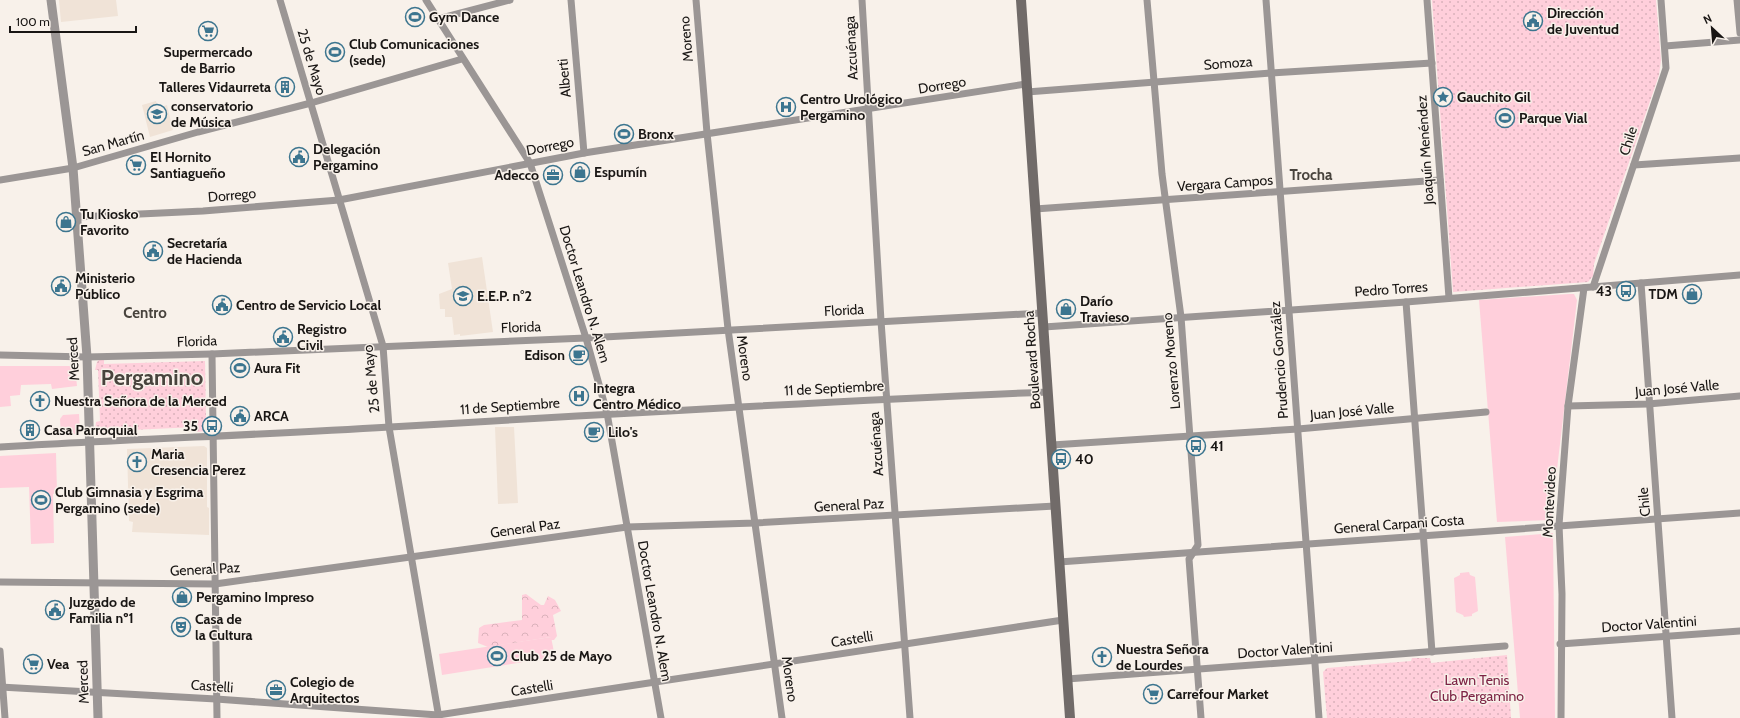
<svg xmlns="http://www.w3.org/2000/svg" width="1740" height="718" viewBox="0 0 1740 718" font-family="Cabin,sans-serif">
<style>
.built{fill:#f0e3d7}
.grass{fill:#ffcfdb}
.forest{fill:url(#forest-crowns)}
.park{fill:url(#park-dots)}
.lines{fill:none;stroke-linecap:round;stroke-linejoin:round}
.minor{stroke:#9b9695;stroke-width:7}
.tertiary{stroke:#9b9695;stroke-width:9}
.secondary{stroke:#716b69;stroke-width:10}
.labels{text-anchor:middle;stroke-width:3;stroke-linejoin:round;paint-order:stroke}
.poi-label{font-size:14px;font-weight:bold;fill:#191614;stroke:#f8f1ea;text-anchor:start}
.street-label{font-size:14px;fill:#191614;stroke:#f8f1ea}
.park-label{font-size:14px;fill:#7d2445;stroke:#f8f1ea}
.neighbourhood-label{font-size:15px;font-weight:bold;fill:#48433d;stroke:#f8f1ea}
.town-label{font-size:22px;font-weight:bold;fill:#48433d;stroke:#f8f1ea}
</style>
<defs>
<pattern id="forest-crowns" width="20" height="18" patternUnits="userSpaceOnUse"><rect width="20" height="18" fill="#ffcfdb"/><path d="M2 6a3 3 0 1 1 6 0M12 15a3 3 0 1 1 6 0" fill="none" stroke="#dab1bb"/></pattern>
<pattern id="park-dots" width="8" height="8" patternUnits="userSpaceOnUse"><rect width="8" height="8" fill="#ffcfdb"/><path d="M2 2h.1M6 6h.1" fill="none" stroke="#dab1bb" stroke-width="1.8" stroke-linecap="round"/></pattern>
</defs>
<rect width="100%" height="100%" fill="#f8f1ea"/>
<g class="built">
<path d="M59 0H116L118 16 61 22Z"/>
<path d="M156 101 158 108 167 105 173 130 150 137 142 105Z"/>
<path d="M482 257 493 332 460 336V334L454 335 452 317H445V309H440L439 294 452 289 448 263Z"/>
<path d="M495 427H514L518 503 498 504Z"/>
<path d="M204 446 207 448V507L209 508V535L132 532 133 522 129 521 127 449Z"/>
</g>
<g class="grass">
<path d="M1569 294H1574L1577 300 1551 520 1497 522 1479 300Z"/>
<path d="M0 366H75L77 386 52 389 51 384 21 385 20 395 10 396 11 406 0 407Z"/>
<path d="M79 414 80 430 76 434 61 435 60 419 63 415Z"/>
<path d="M56 453 57 493 53 494 54 543 31 544 29 487 0 488V456Z"/>
<path d="M1553 533 1555 718H1520L1505 537Z"/>
<path d="M1469 572 1470 575 1475 577 1478 611 1472 614V616L1464 617 1463 615 1456 612 1454 578 1460 575V573Z"/>
<path d="M551 637 555 657 442 675 439 654Z"/>
</g>
<path class="forest" d="M526 594 541 605H544L548 596 555 600 561 611 553 615 557 636 554 640H551V637L488 647 478 643 479 628 484 625 522 620V595Z"/>
<g class="park">
<path d="M1432 0H1656L1661 60 1659 75 1594 264 1593 276 1588 282 1453 292Z"/>
<path d="M100 359H104V364L205 361 206 419H210L208 429 205 431 197 432 196 427 110 431V435H99L95 430 96 422 100 421 98 370H95L97 362Z"/>
<path d="M1507 655 1511 718H1327L1323 672 1327 668 1411 661 1412 658H1430L1431 663Z"/>
</g>
<g class="lines">
<g class="minor">
<path d="M280 0 383 346 389 427 439 718"/>
<path d="M426 0 530 163 586 338 607 413 661 718"/>
<path d="M571 0 584 153"/>
<path d="M696 0 707 133 728 329 782 718"/>
<path d="M862 0 881 321 910 718"/>
<path d="M1147 0 1162 174 1181 317 1198 545 1189 559 1201 718"/>
<path d="M1266 0 1319 718"/>
<path d="M1427 0 1449 298"/>
<path d="M1737 0 1740 33"/>
<path d="M438 19 510 0"/>
<path d="M1665 46 1740 40"/>
<path d="M1027 92 1271 73 1432 63"/>
<path d="M1634 165 1740 158"/>
<path d="M0 180 73 168 198 132 311 103 462 59"/>
<path d="M1035 209 1440 180"/>
<path d="M77 217 203 211 339 200 584 153 1026 84"/>
<path d="M1641 283 1672 718"/>
<path d="M1593 287 1666 68 1661 0"/>
<path d="M1406 302 1432 652"/>
<path d="M1044 327 1406 302 1740 275"/>
<path d="M212 354 217 718"/>
<path d="M0 355 87 357 212 354 586 338 1042 313"/>
<path d="M1568 406 1648 404 1740 396"/>
<path d="M1052 445 1298 429 1486 412"/>
<path d="M0 447C130 439 260 435 390 427 609 414 828 401 1048 392"/>
<path d="M1059 562 1740 513"/>
<path d="M0 582 215 584 627 527 755 523 1055 506"/>
<path d="M1560 644 1740 631"/>
<path d="M0 651 5 718"/>
<path d="M1067 679 1505 646"/>
<path d="M0 687 216 699 438 715 1063 620"/>
<path d="M1561 718 1562 594 1559 525 1568 406 1584 288"/>
</g>
<path class="tertiary" d="M51 0 73 168 87 357 98 718"/>
<path class="secondary" d="M1021 0 1070 718"/>
</g>
<defs>
<g id="stadium-ring" transform="scale(1)"><circle r="9.5" fill="#f8f1ea" stroke="#3c758f" stroke-width="1.5"/><path d="M0-5a6.5 5 0 1 0 0 10a6.5 5 0 1 0 0-10ZM-3.5-1.8h7v3.6h-7Z" fill="#3c758f"/></g>
<g id="civic-ring" transform="scale(1)"><circle r="9.5" fill="#f8f1ea" stroke="#3c758f" stroke-width="1.5"/><path d="M-.6-6.5H3V-4.5H.6V-3L4-1V1h2V6H-6V1h2V-1L-.6-3ZM-1.2 2.5V6h2.4V2.5Z" fill="#3c758f"/></g>
<g id="supermarket-ring" transform="scale(1)"><circle r="9.5" fill="#f8f1ea" stroke="#3c758f" stroke-width="1.5"/><path d="M-6-5.5h2.5l.6 2H6L4.5 2H-2.5L-4.4-4H-6ZM-1.5 3.2a1.3 1.3 0 1 0 .1 0ZM3 3.2a1.3 1.3 0 1 0 .1 0Z" fill="#3c758f"/></g>
<g id="building-ring" transform="scale(1)"><circle r="9.5" fill="#f8f1ea" stroke="#3c758f" stroke-width="1.5"/><path d="M-4-6H4V6H1V3H-1V6H-4ZM-2.5-4.3h1.7v1.8h-1.7ZM.8-4.3h1.7v1.8H.8ZM-2.5-1h1.7V.8h-1.7ZM.8-1h1.7V.8H.8Z" fill="#3c758f"/></g>
<g id="sight-ring" transform="scale(1)"><circle r="9.5" fill="#f8f1ea" stroke="#3c758f" stroke-width="1.5"/><path d="M0-6L1.8-2.2L6-1.7L2.9 1.2L3.7 5.4L0 3.3L-3.7 5.4L-2.9 1.2L-6-1.7L-1.8-2.2Z" fill="#3c758f"/></g>
<g id="hospital-ring" transform="scale(1)"><circle r="9.5" fill="#f8f1ea" stroke="#3c758f" stroke-width="1.5"/><path d="M-5-5h3v3.5h4V-5h3V5h-3V1.5h-4V5h-3Z" fill="#3c758f"/></g>
<g id="university-ring" transform="scale(1)"><circle r="9.5" fill="#f8f1ea" stroke="#3c758f" stroke-width="1.5"/><path d="M0-5L7-2L0 1L-7-2ZM-4 1L0 2.5L4 1V4Q0 6-4 4Z" fill="#3c758f"/></g>
<g id="shop-ring" transform="scale(1)"><circle r="9.5" fill="#f8f1ea" stroke="#3c758f" stroke-width="1.5"/><path d="M-5-2.5h2.3a2.7 3.5 0 0 1 5.4 0H5L5.5 6h-11ZM-1.5-2.5h3a1.5 2.3 0 0 0-3 0Z" fill="#3c758f"/></g>
<g id="office-ring" transform="scale(1)"><circle r="9.5" fill="#f8f1ea" stroke="#3c758f" stroke-width="1.5"/><path d="M-6-3h4V-5.5h4V-3h4V5H-6ZM-1-4.5V-3h2v-1.5ZM-6 0V1H6V0Z" fill="#3c758f"/></g>
<g id="bus-ring" transform="scale(1)"><circle r="9.5" fill="#f8f1ea" stroke="#3c758f" stroke-width="1.5"/><path d="M-5-6H5V4H4V6H2V4H-2V6H-4V4H-5ZM-3.5-4V0h7V-4ZM-3.5 1.2v1.5H-2V1.2ZM2 1.2v1.5H3.5V1.2Z" fill="#3c758f"/></g>
<g id="school-ring" transform="scale(1)"><circle r="9.5" fill="#f8f1ea" stroke="#3c758f" stroke-width="1.5"/><path d="M0-5L7-2L0 1L-7-2ZM-4 1L0 2.5L4 1V4Q0 6-4 4Z" fill="#3c758f"/></g>
<g id="cafe-ring" transform="scale(1)"><circle r="9.5" fill="#f8f1ea" stroke="#3c758f" stroke-width="1.5"/><path d="M-5.5-4.5H6V0H3Q3 3.5 0 3.5H-2.5Q-5.5 3.5-5.5 0ZM3-3.2v2h1.7v-2ZM-6 4.5H4V6H-6Z" fill="#3c758f"/></g>
<g id="church-ring" transform="scale(1)"><circle r="9.5" fill="#f8f1ea" stroke="#3c758f" stroke-width="1.5"/><path d="M-1.2-6h2.4v3.5h3.3v2.4h-3.3V6h-2.4V-.1h-3.3v-2.4h3.3Z" fill="#3c758f"/></g>
<g id="theatre-ring" transform="scale(1)"><circle r="9.5" fill="#f8f1ea" stroke="#3c758f" stroke-width="1.5"/><path d="M-5-5.5Q0-4 5-5.5V0Q5 5 0 6Q-5 5-5 0ZM-3.3-2.5H-1v1.5H-3.3ZM1-2.5H3.3v1.5H1ZM-2.8 1Q0 5.5 2.8 1Z" fill="#3c758f"/></g>
</defs>
<g fill-rule="evenodd">
<use href="#stadium-ring" x="415" y="17"/>
<use href="#civic-ring" x="1533" y="21"/>
<use href="#supermarket-ring" x="208" y="31"/>
<use href="#stadium-ring" x="335" y="52"/>
<use href="#building-ring" x="285" y="87"/>
<use href="#sight-ring" x="1443" y="97"/>
<use href="#hospital-ring" x="786" y="107"/>
<use href="#university-ring" x="157" y="114"/>
<use href="#stadium-ring" x="1505" y="118"/>
<use href="#stadium-ring" x="624" y="134"/>
<use href="#civic-ring" x="299" y="157"/>
<use href="#supermarket-ring" x="136" y="165"/>
<use href="#shop-ring" x="580" y="172"/>
<use href="#office-ring" x="553" y="175"/>
<use href="#shop-ring" x="66" y="222"/>
<use href="#civic-ring" x="153" y="251"/>
<use href="#civic-ring" x="61" y="286"/>
<use href="#bus-ring" x="1626" y="291"/>
<use href="#shop-ring" x="1692" y="294"/>
<use href="#school-ring" x="463" y="296"/>
<use href="#civic-ring" x="222" y="305"/>
<use href="#shop-ring" x="1066" y="309"/>
<use href="#civic-ring" x="283" y="337"/>
<use href="#cafe-ring" x="579" y="355"/>
<use href="#stadium-ring" x="240" y="368"/>
<use href="#hospital-ring" x="579" y="396"/>
<use href="#church-ring" x="40" y="401"/>
<use href="#civic-ring" x="240" y="416"/>
<use href="#bus-ring" x="212" y="426"/>
<use href="#building-ring" x="30" y="430"/>
<use href="#cafe-ring" x="594" y="432"/>
<use href="#bus-ring" x="1196" y="446"/>
<use href="#bus-ring" x="1061" y="459"/>
<use href="#church-ring" x="137" y="462"/>
<use href="#stadium-ring" x="41" y="500"/>
<use href="#shop-ring" x="182" y="597"/>
<use href="#civic-ring" x="55" y="610"/>
<use href="#theatre-ring" x="181" y="627"/>
<use href="#stadium-ring" x="497" y="656"/>
<use href="#church-ring" x="1102" y="657"/>
<use href="#supermarket-ring" x="33" y="664"/>
<use href="#office-ring" x="276" y="690"/>
<use href="#supermarket-ring" x="1153" y="694"/>
</g>
<g class="labels">
<g class="poi-label">
<text x="1547" y="18">Dirección<tspan x="1547" dy="16">de Juventud</tspan></text>
<text x="429" y="22">Gym Dance</text>
<text x="349" y="49">Club Comunicaciones<tspan x="349" dy="16">(sede)</tspan></text>
<text x="208" y="57" text-anchor="middle">Supermercado<tspan x="208" dy="16">de Barrio</tspan></text>
<text x="271" y="92" text-anchor="end">Talleres Vidaurreta</text>
<text x="1457" y="102">Gauchito Gil</text>
<text x="800" y="104">Centro Urológico<tspan x="800" dy="16">Pergamino</tspan></text>
<text x="171" y="111">conservatorio<tspan x="171" dy="16">de Música</tspan></text>
<text x="1519" y="123">Parque Vial</text>
<text x="638" y="139">Bronx</text>
<text x="313" y="154">Delegación<tspan x="313" dy="16">Pergamino</tspan></text>
<text x="150" y="162">El Hornito<tspan x="150" dy="16">Santiagueño</tspan></text>
<text x="594" y="177">Espumín</text>
<text x="539" y="180" text-anchor="end">Adecco</text>
<text x="80" y="219">Tu Kiosko<tspan x="80" dy="16">Favorito</tspan></text>
<text x="167" y="248">Secretaría<tspan x="167" dy="16">de Hacienda</tspan></text>
<text x="75" y="283">Ministerio<tspan x="75" dy="16">Público</tspan></text>
<text x="1612" y="296" text-anchor="end">43</text>
<text x="1678" y="299" text-anchor="end">TDM</text>
<text x="477" y="301">E.E.P. n°2</text>
<text x="1080" y="306">Darío<tspan x="1080" dy="16">Travieso</tspan></text>
<text x="236" y="310">Centro de Servicio Local</text>
<text x="297" y="334">Registro<tspan x="297" dy="16">Civil</tspan></text>
<text x="565" y="360" text-anchor="end">Edison</text>
<text x="254" y="373">Aura Fit</text>
<text x="593" y="393">Integra<tspan x="593" dy="16">Centro Médico</tspan></text>
<text x="54" y="406">Nuestra Señora de la Merced</text>
<text x="254" y="421">ARCA</text>
<text x="198" y="431" text-anchor="end">35</text>
<text x="44" y="435">Casa Parroquial</text>
<text x="608" y="437">Lilo's</text>
<text x="1210" y="451">41</text>
<text x="151" y="459">Maria<tspan x="151" dy="16">Cresencia Perez</tspan></text>
<text x="1075" y="464">40</text>
<text x="55" y="497">Club Gimnasia y Esgrima<tspan x="55" dy="16">Pergamino (sede)</tspan></text>
<text x="196" y="602">Pergamino Impreso</text>
<text x="69" y="607">Juzgado de<tspan x="69" dy="16">Familia nº1</tspan></text>
<text x="195" y="624">Casa de<tspan x="195" dy="16">la Cultura</tspan></text>
<text x="1116" y="654">Nuestra Señora<tspan x="1116" dy="16">de Lourdes</tspan></text>
<text x="511" y="661">Club 25 de Mayo</text>
<text x="47" y="669">Vea</text>
<text x="290" y="687">Colegio de<tspan x="290" dy="16">Arquitectos</tspan></text>
<text x="1167" y="699">Carrefour Market</text>
</g>
<g class="street-label">
<text transform="translate(686 39) rotate(-95)" y="5">Moreno</text>
<text transform="translate(851 48) rotate(-93)" y="5">Azcuénaga</text>
<text transform="translate(312 62) rotate(73)" y="5">25 de Mayo</text>
<text transform="translate(1228 63) rotate(-4)" y="5">Somoza</text>
<text transform="translate(564 78) rotate(-95)" y="5">Alberti</text>
<text transform="translate(942 85) rotate(-9)" y="5">Dorrego</text>
<text transform="translate(1628 141) rotate(-72)" y="5">Chile</text>
<text transform="translate(113 143) rotate(-16)" y="5">San Martín</text>
<text transform="translate(550 146) rotate(-11)" y="5">Dorrego</text>
<text transform="translate(1425 150) rotate(-94)" y="5">Joaquín Menéndez</text>
<text transform="translate(1225 183) rotate(-4)" y="5">Vergara Campos</text>
<text transform="translate(232 195) rotate(-5)" y="5">Dorrego</text>
<text transform="translate(1391 289) rotate(-4)" y="5">Pedro Torres</text>
<text transform="translate(585 294) rotate(73)" y="5">Doctor Leandro N. Alem</text>
<text transform="translate(844 310) rotate(-3)" y="5">Florida</text>
<text transform="translate(521 327) rotate(-2)" y="5">Florida</text>
<text transform="translate(197 341) rotate(-2)" y="5">Florida</text>
<text transform="translate(745 358) rotate(82)" y="5">Moreno</text>
<text transform="translate(73 359) rotate(-93)" y="5">Merced</text>
<text transform="translate(1032 360) rotate(-94)" y="5">Boulevard Rocha</text>
<text transform="translate(1279 360) rotate(-94)" y="5">Prudencio González</text>
<text transform="translate(1171 361) rotate(-95)" y="5">Lorenzo Moreno</text>
<text transform="translate(371 379) rotate(-96)" y="5">25 de Mayo</text>
<text transform="translate(834 388) rotate(-3)" y="5">11 de Septiembre</text>
<text transform="translate(1677 388) rotate(-5)" y="5">Juan José Valle</text>
<text transform="translate(510 406) rotate(-4)" y="5">11 de Septiembre</text>
<text transform="translate(1352 411) rotate(-5)" y="5">Juan José Valle</text>
<text transform="translate(876 444) rotate(-94)" y="5">Azcuénaga</text>
<text transform="translate(1549 502) rotate(-87)" y="5">Montevideo</text>
<text transform="translate(1644 502) rotate(-95)" y="5">Chile</text>
<text transform="translate(849 505) rotate(-3)" y="5">General Paz</text>
<text transform="translate(1399 524) rotate(-4)" y="5">General Carpani Costa</text>
<text transform="translate(525 528) rotate(-8)" y="5">General Paz</text>
<text transform="translate(205 569) rotate(-3)" y="5">General Paz</text>
<text transform="translate(655 611) rotate(80)" y="5">Doctor Leandro N. Alem</text>
<text transform="translate(1649 624) rotate(-4)" y="5">Doctor Valentini</text>
<text transform="translate(852 639) rotate(-9)" y="5">Castelli</text>
<text transform="translate(1285 650) rotate(-4)" y="5">Doctor Valentini</text>
<text transform="translate(790 679) rotate(82)" y="5">Moreno</text>
<text transform="translate(83 682) rotate(-92)" y="5">Merced</text>
<text transform="translate(212 686) rotate(4)" y="5">Castelli</text>
<text transform="translate(532 688) rotate(-9)" y="5">Castelli</text>
</g>
<g class="park-label">
<text x="1477" y="685">Lawn Tenis<tspan x="1477" dy="16">Club Pergamino</tspan></text>
</g>
<g class="neighbourhood-label">
<text x="1311" y="180">Trocha</text>
<text x="145" y="318">Centro</text>
</g>
<g class="town-label">
<text x="152" y="385">Pergamino</text>
</g>
</g>
<g transform="translate(1712 28) rotate(334)" stroke="#f8f1ea" stroke-width="3" paint-order="stroke">
<path d="M0-3L7 15L0 10L-7 15Z" fill="#191614"/>
<text y="-6" font-size="11" font-weight="bold" text-anchor="middle" fill="#191614">N</text>
</g>
<path d="M10 26v6h126v-6" fill="none" stroke="#191614" stroke-width="2"/>
<text x="16" y="26" font-size="12" fill="#191614" stroke="#f8f1ea" stroke-width="3" paint-order="stroke">100 m</text>
</svg>
